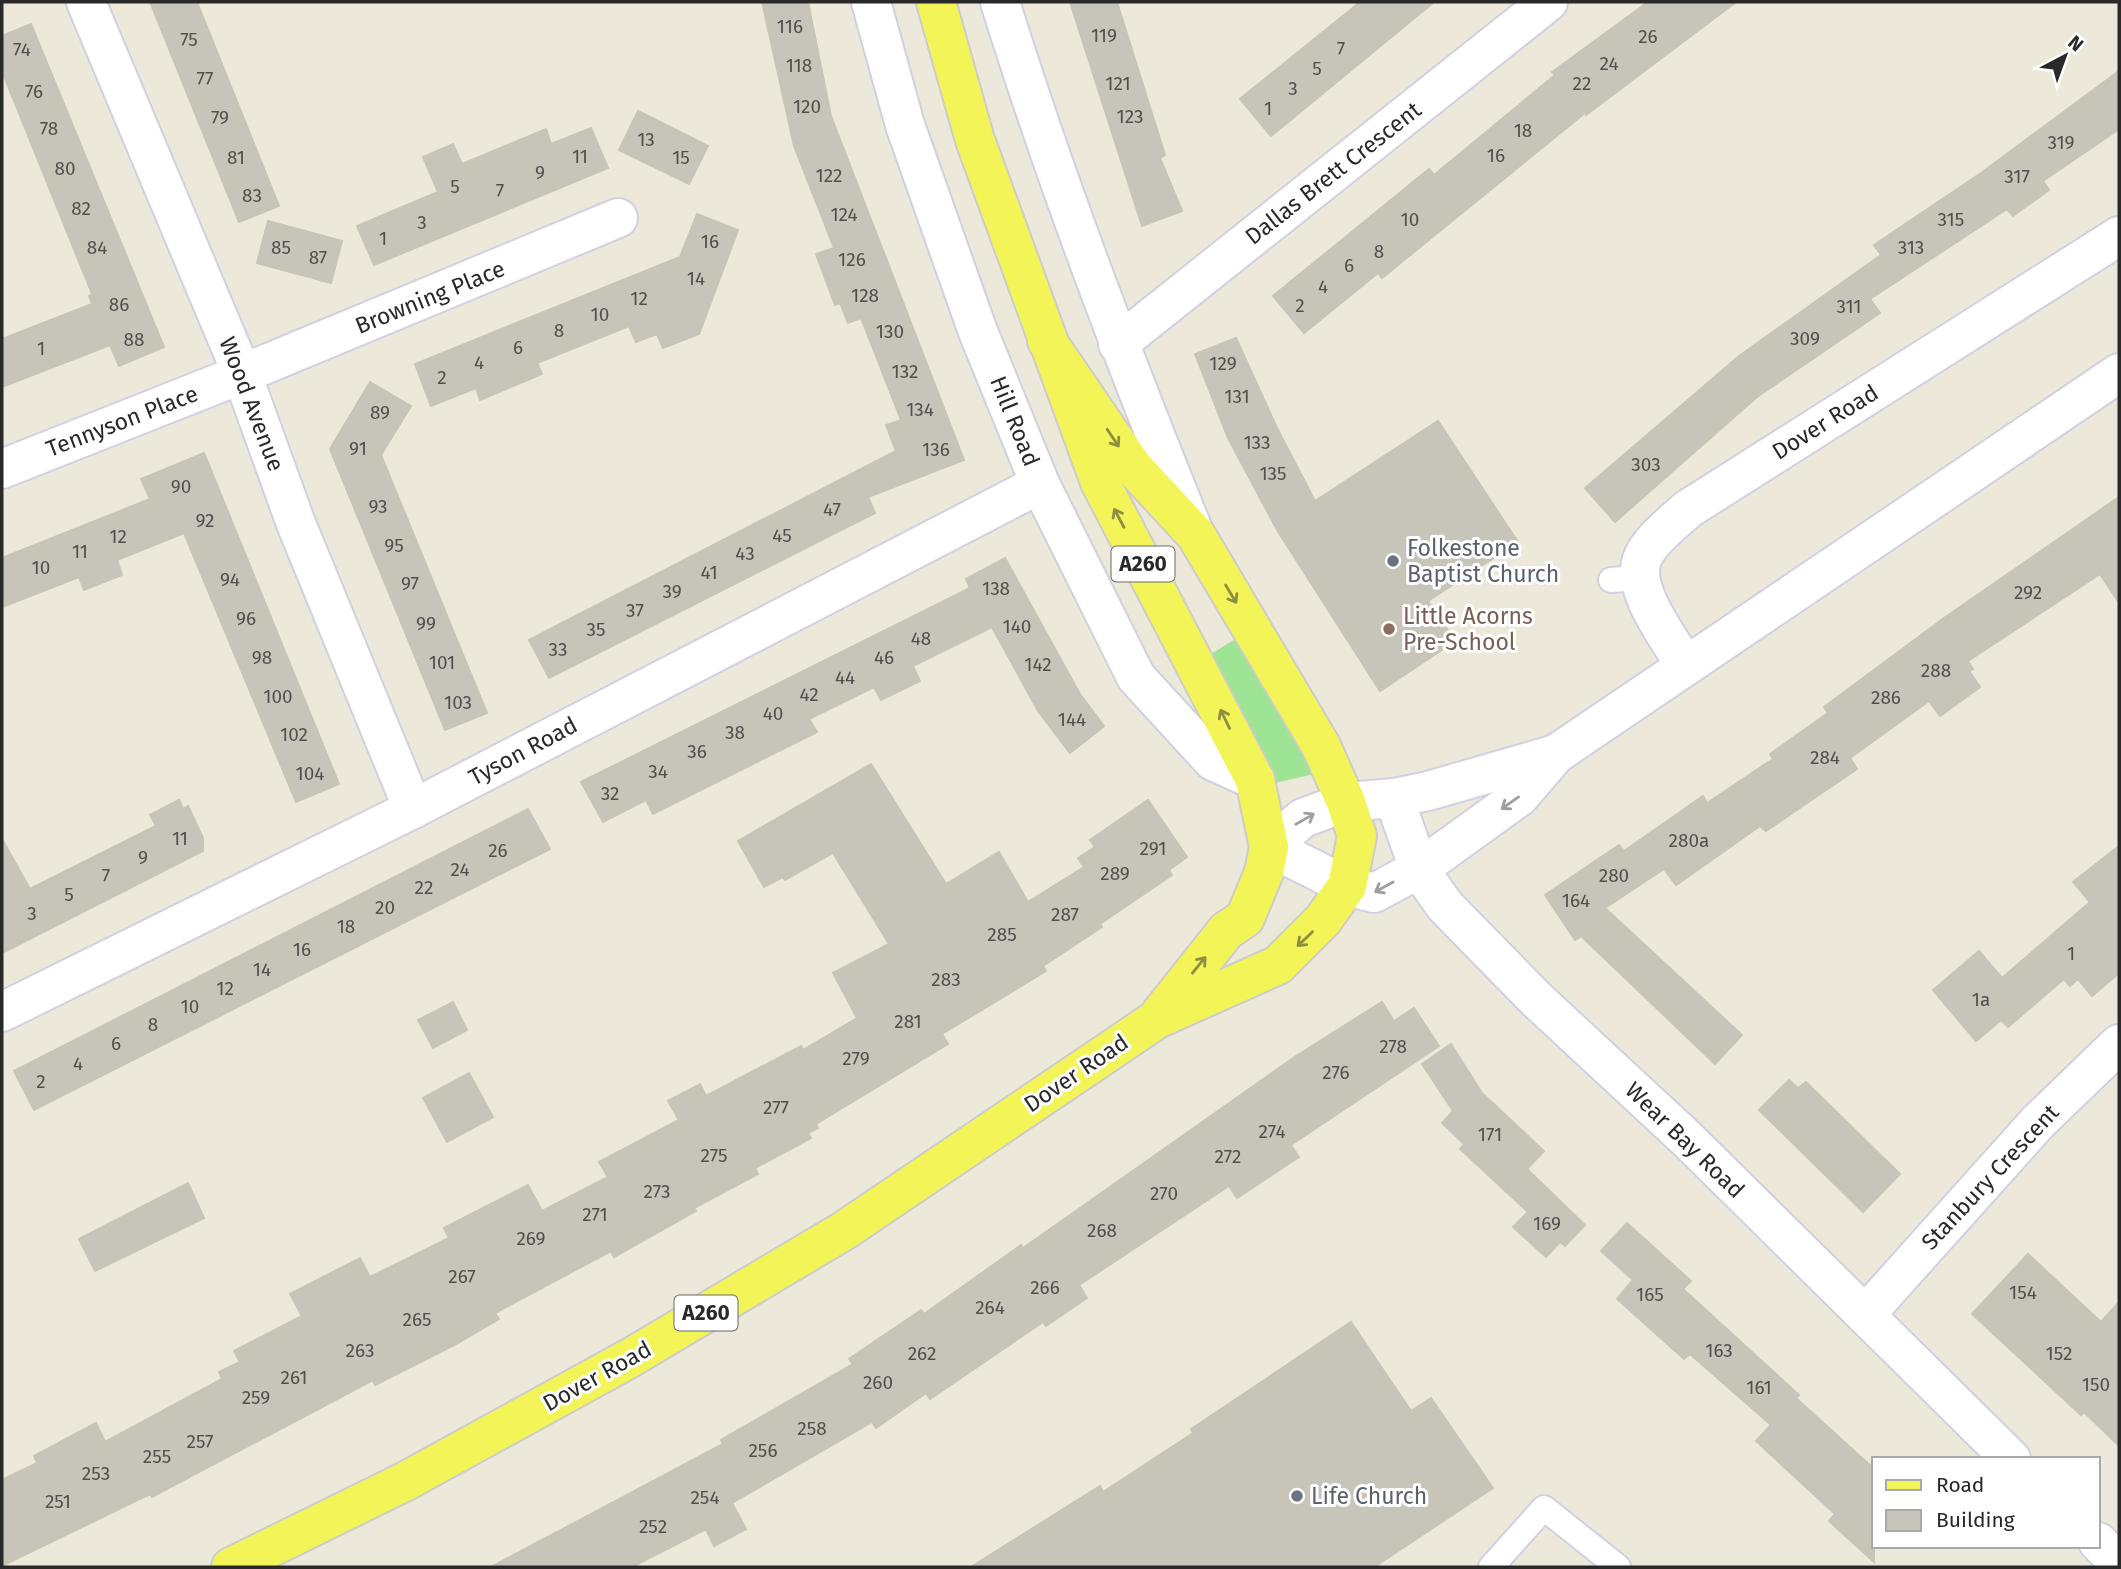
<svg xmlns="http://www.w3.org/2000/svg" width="2121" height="1569" viewBox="0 0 2121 1569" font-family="'Fira Sans',sans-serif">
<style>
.green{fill:#9ee495}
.building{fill:#c7c5ba;stroke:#c7c5b4;stroke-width:2}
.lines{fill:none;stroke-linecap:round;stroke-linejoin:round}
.lane-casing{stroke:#d1d0e3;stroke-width:28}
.street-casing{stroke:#d1d0e3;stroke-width:42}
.secondary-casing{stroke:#d1d0e3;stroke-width:42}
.primary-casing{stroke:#ccc;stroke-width:42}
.lane{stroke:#fff;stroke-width:24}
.street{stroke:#fff;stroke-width:38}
.secondary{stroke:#fff;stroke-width:38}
.primary{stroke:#f3f458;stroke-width:38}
.oneway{stroke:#8e8e40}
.oneway2{stroke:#9f9f9f}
.worship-dot{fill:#6b7280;stroke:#fff;stroke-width:2.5}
.education-dot{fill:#8d6e63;stroke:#fff;stroke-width:2.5}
.labels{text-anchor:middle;stroke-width:6;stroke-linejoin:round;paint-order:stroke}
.number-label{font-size:19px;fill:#50504d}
.shield{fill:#fff;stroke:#696969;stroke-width:2}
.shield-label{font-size:21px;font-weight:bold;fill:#292929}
.street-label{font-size:23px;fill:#292929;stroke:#fff}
.worship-label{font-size:23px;fill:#5b616d;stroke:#fff;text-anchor:start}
.education-label{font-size:23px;fill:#785e54;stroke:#fff;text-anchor:start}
</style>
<rect width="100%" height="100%" fill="#ece9db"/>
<path class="green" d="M1237 638 1265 679 1314 774 1275 783 1211 654Z"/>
<g class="building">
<path d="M150 2H197L279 206 239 222Z"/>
<path d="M762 2H808L831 116 964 460 868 497 875 513 549 678 529 640 896 451 886 425 901 420 861 318 848 323 840 303 835 305 816 254 834 248 794 146Z"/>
<path d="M1070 2H1117L1165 155 1160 158 1182 211 1142 226Z"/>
<path d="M1360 2H1434L1271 136 1240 99Z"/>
<path d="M1648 2H1736L1586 115 1585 113 1382 278 1378 273 1304 333 1273 296 1429 169 1434 175 1555 75 1552 72Z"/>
<path d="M31 24 164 347 119 366 110 345 2 387V339L92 304 89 296 92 294 2 71V36Z"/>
<path d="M2119 71V129L2043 181 2049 190 2013 216 2007 209 1870 299 1880 313 1757 397 1615 522 1585 488 1739 356 1881 255 1874 245 1981 173Z"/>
<path d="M638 111 708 146 689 184 619 150Z"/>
<path d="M591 128 608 168 374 265 357 226 438 192 423 157 453 144 462 164 546 129 551 144Z"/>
<path d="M697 214 738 230 699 334 663 348 657 334 636 342 629 326 537 363 542 374 480 400 476 388 431 406 415 364 680 257Z"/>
<path d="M268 221 342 241 331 283 257 263Z"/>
<path d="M1236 338 1277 428 1315 501 1438 421 1518 542 1428 601 1455 641 1380 691 1277 530 1228 438 1195 354Z"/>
<path d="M370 382 411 406 381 455 487 713 445 730 330 449Z"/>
<path d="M204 453 339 784 296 802 184 533 117 560 122 575 84 590 79 577 2 607V558L150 499 141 479Z"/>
<path d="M2119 497V603L2100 574 1968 661 1973 669 1969 671 1980 687 1940 716 1929 701 1850 758 1857 769 1766 831 1760 826 1676 885 1664 869 1605 908 1742 1035 1715 1064 1581 936 1575 940 1545 895 1619 845 1624 851 1703 796 1707 803 1773 759 1770 754 1828 713 1824 707 1944 618Z"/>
<path d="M1005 558 1080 694 1104 726 1070 753 1038 711 992 627 913 666 920 681 881 700 874 687 809 719 817 732 653 814 646 800 603 822 581 782 970 588 966 579Z"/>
<path d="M871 764 946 884 999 852 1028 902 1084 867 1078 858 1095 847 1090 840 1148 800 1187 857 1169 870 1172 875 1100 924 1102 927 1043 966 1046 971 942 1034 948 1044 816 1124 818 1128 808 1133 811 1138 755 1168 758 1174 694 1208 696 1211 614 1257 611 1251 495 1313 499 1319 456 1344 375 1385 373 1380 152 1497 150 1494 2 1566V1480L37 1463 34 1456 96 1423 105 1442 222 1379 219 1372 240 1362 234 1351 302 1316 290 1294 360 1258 370 1277 449 1238 444 1228 528 1185 542 1211 608 1177 599 1162 679 1120 668 1101 700 1084 706 1096 801 1046 803 1050 857 1018 833 973 889 944 833 853 785 880 783 877 764 887 738 841Z"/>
<path d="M179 800 183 809 188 806 203 838V851L2 953V839L30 889 156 826 150 815Z"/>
<path d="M528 809 550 849 34 1110 14 1071Z"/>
<path d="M2119 846V973L2092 996 2078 979 2070 986 2064 979 2008 1027 2001 1020 1976 1041 1933 990 1979 951 2002 978 2090 902 2073 882Z"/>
<path d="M453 1002 467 1030 433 1048 418 1020Z"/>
<path d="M1382 1002 1394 1021 1414 1008 1439 1046 1291 1145 1299 1157 1237 1198 1229 1186 1079 1285 1087 1298 1046 1326 1043 1322 930 1399 926 1393 876 1428 872 1422 732 1503 746 1529 714 1546 706 1529 632 1567H491L723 1444 721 1440 853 1364 849 1359 921 1310 924 1314 1021 1245 1023 1248 1296 1056Z"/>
<path d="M1451 1044 1482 1093 1544 1151 1527 1169 1585 1225 1565 1246 1560 1242 1546 1257 1513 1227 1528 1212 1460 1149 1464 1144 1442 1123 1453 1111 1422 1064Z"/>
<path d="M469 1073 493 1117 447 1142 423 1098Z"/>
<path d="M1789 1080 1798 1088 1806 1082 1900 1174 1863 1212 1759 1110Z"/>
<path d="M188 1183 204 1218 95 1271 79 1239Z"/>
<path d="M1627 1223 1691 1281 1683 1289 1799 1395 1796 1398 1874 1469V1562L1829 1521 1835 1514 1756 1441 1771 1425 1690 1354 1684 1359 1617 1299 1633 1280 1601 1251Z"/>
<path d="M2028 1254 2101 1322 2119 1302V1446L2084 1412 2081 1415 1972 1314Z"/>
<path d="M1351 1322 1411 1411 1431 1398 1493 1488 1374 1567H971L1100 1486 1103 1492 1193 1433 1191 1429Z"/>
</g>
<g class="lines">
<g class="lane-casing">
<g id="lane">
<path d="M1611 580 1640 578"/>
<path d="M1491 1567 1544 1508 1618 1567"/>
</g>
</g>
<g class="street-casing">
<g id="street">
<path d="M86 2 242 374 295 521 413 809"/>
<path d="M871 2 905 125 977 329 1040 484 1136 677 1213 761 1255 780"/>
<path d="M1000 2C1056 182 1123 356 1193 530"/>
<path d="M1118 344 1548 2"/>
<path d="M2 469 242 374 618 218"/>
<path d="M1685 665C1669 638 1629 588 1643 557 1652 538 1673 523 1688 509L2119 236"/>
<path d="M2 1012 413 809 1040 484"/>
<path d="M1865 1315 2038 1122 2119 1044"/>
</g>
</g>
<g class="secondary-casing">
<g id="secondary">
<path d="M1556 754 1428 791 1394 798 1346 802 1303 818 1269 847 1347 886 1374 893 1419 869 1519 797 1556 754 2119 373"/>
<path d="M1394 798 1419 869 1445 906 1536 999 1687 1139 2011 1459"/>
<path d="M2098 1542 2119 1563"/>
</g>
</g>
<g class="primary-casing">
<g id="primary">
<path d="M936 2 975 140 1100 482 1255 780 1269 847 1264 872 1245 918 1226 931 1160 1014"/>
<path d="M231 1567 406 1481 630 1358 845 1230 1157 1019 1278 965 1323 920 1347 886 1357 836 1346 802 1321 746 1196 535 1133 467 1047 341"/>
</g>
</g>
<use href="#lane" class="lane"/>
<use href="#street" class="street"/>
<use href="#secondary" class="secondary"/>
<use href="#primary" class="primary"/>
</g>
<defs><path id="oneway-shaft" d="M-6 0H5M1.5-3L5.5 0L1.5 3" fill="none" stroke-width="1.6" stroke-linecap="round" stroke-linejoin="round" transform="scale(1.75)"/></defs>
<g class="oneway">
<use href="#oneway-shaft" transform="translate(1113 438) rotate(56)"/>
<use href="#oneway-shaft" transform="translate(1119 518) rotate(-118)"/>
<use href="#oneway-shaft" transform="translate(1231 594) rotate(59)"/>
<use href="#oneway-shaft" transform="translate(1225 719) rotate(-116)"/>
<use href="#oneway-shaft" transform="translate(1305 939) rotate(136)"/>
<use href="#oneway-shaft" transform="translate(1199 965) rotate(-51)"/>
</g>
<g class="oneway2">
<use href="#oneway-shaft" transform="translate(1510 803) rotate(145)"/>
<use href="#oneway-shaft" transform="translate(1305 819) rotate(-30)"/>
<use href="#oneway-shaft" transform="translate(1384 887) rotate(151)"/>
</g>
<g class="worship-dot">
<circle cx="1393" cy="561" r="7"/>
<circle cx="1297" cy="1496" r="7"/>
</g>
<circle class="education-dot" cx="1389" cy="629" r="7"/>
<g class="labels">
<g class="number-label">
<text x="790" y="33">116</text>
<text x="1104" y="42">119</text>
<text x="1648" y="43">26</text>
<text x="189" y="46">75</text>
<text x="1341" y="55">7</text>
<text x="22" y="56">74</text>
<text x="1609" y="70">24</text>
<text x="799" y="72">118</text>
<text x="1317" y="75">5</text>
<text x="205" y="85">77</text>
<text x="1118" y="90">121</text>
<text x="1582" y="90">22</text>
<text x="1293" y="95">3</text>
<text x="34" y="98">76</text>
<text x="807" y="113">120</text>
<text x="1268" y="115">1</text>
<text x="1130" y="123">123</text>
<text x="220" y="124">79</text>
<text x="49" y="135">78</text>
<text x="1523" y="137">18</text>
<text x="646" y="146">13</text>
<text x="2061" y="149">319</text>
<text x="1496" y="162">16</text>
<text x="580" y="163">11</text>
<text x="236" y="164">81</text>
<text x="681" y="164">15</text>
<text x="65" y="175">80</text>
<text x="540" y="179">9</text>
<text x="829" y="182">122</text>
<text x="2017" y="183">317</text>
<text x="455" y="193">5</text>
<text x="500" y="197">7</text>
<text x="252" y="202">83</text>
<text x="81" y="215">82</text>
<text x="844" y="221">124</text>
<text x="1410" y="226">10</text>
<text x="1951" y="226">315</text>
<text x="422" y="229">3</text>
<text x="383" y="245">1</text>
<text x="710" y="248">16</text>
<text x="97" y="254">84</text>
<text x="281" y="254">85</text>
<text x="1911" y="254">313</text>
<text x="1379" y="258">8</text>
<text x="318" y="264">87</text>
<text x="852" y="266">126</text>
<text x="1349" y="272">6</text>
<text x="696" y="285">14</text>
<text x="1323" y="293">4</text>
<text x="865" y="302">128</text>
<text x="639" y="305">12</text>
<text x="119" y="311">86</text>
<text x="1300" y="312">2</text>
<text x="1849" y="313">311</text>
<text x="600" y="321">10</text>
<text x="559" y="337">8</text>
<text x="890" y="338">130</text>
<text x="1805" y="345">309</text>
<text x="134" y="346">88</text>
<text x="518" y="354">6</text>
<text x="41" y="355">1</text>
<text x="479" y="369">4</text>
<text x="1223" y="370">129</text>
<text x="905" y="378">132</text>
<text x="442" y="384">2</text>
<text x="1237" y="403">131</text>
<text x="920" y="416">134</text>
<text x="380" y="419">89</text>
<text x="1257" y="449">133</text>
<text x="358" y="455">91</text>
<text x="936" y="456">136</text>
<text x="1646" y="471">303</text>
<text x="1273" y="480">135</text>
<text x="181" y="493">90</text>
<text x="378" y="513">93</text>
<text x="832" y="516">47</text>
<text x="205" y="527">92</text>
<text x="782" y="542">45</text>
<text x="118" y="543">12</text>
<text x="394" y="552">95</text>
<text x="80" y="558">11</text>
<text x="745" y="560">43</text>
<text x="41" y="574">10</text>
<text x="709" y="579">41</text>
<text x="230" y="586">94</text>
<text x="410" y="590">97</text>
<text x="996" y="595">138</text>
<text x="672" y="598">39</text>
<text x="2028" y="599">292</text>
<text x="635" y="617">37</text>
<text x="246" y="625">96</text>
<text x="426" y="630">99</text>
<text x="1017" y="633">140</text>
<text x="596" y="636">35</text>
<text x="921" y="645">48</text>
<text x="558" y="656">33</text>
<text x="262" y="664">98</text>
<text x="884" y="664">46</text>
<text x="442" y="669">101</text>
<text x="1038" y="671">142</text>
<text x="1936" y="677">288</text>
<text x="845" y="684">44</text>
<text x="809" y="701">42</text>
<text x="278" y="703">100</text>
<text x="1886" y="704">286</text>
<text x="458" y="709">103</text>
<text x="773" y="720">40</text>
<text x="1072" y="726">144</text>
<text x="735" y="739">38</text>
<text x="294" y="741">102</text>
<text x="697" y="758">36</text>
<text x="1825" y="764">284</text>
<text x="658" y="778">34</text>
<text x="310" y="780">104</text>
<text x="610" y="800">32</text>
<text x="180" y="845">11</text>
<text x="1689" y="847">280a</text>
<text x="1153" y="855">291</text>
<text x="498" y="857">26</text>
<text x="143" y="864">9</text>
<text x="460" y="876">24</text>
<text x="1115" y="880">289</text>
<text x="106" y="882">7</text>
<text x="1614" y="882">280</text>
<text x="424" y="894">22</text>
<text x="69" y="901">5</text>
<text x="1576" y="907">164</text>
<text x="385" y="914">20</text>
<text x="32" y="920">3</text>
<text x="1065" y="921">287</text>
<text x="346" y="933">18</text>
<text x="1002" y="941">285</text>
<text x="302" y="956">16</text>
<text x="2071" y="960">1</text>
<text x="262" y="976">14</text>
<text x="946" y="986">283</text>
<text x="225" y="995">12</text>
<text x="1981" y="1006">1a</text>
<text x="190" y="1013">10</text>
<text x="908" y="1028">281</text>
<text x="153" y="1031">8</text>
<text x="116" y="1050">6</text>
<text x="1393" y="1053">278</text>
<text x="856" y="1065">279</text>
<text x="78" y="1070">4</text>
<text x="1336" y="1079">276</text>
<text x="41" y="1088">2</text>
<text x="776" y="1114">277</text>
<text x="1272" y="1138">274</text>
<text x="1490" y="1141">171</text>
<text x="714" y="1162">275</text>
<text x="1228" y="1163">272</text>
<text x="657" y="1198">273</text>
<text x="1164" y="1200">270</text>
<text x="595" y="1221">271</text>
<text x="1547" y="1230">169</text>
<text x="1102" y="1237">268</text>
<text x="531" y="1245">269</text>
<text x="462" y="1283">267</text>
<text x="1045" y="1294">266</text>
<text x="2023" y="1299">154</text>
<text x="1650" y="1301">165</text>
<text x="990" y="1314">264</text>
<text x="417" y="1326">265</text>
<text x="360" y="1357">263</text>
<text x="1719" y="1357">163</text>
<text x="922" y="1360">262</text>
<text x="2059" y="1360">152</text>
<text x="294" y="1384">261</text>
<text x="878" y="1389">260</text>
<text x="2096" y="1391">150</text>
<text x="1759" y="1394">161</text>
<text x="256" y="1404">259</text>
<text x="812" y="1435">258</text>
<text x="200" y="1448">257</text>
<text x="763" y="1457">256</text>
<text x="157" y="1463">255</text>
<text x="96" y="1480">253</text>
<text x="705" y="1504">254</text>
<text x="58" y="1508">251</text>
<text x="653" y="1533">252</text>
</g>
<g class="shield">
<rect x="1111.5" y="546.5" width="63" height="35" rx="5"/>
<rect x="674.5" y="1295.5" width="63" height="35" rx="5"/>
</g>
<g class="shield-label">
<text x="1143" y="571">A260</text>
<text x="706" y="1320">A260</text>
</g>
<g class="street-label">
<text transform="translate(1333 173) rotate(-38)" y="8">Dallas Brett Crescent</text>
<text transform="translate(430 297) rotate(-22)" y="8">Browning Place</text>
<text transform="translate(252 404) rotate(69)" y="8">Wood Avenue</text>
<text transform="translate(122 421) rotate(-21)" y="8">Tennyson Place</text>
<text transform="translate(1015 421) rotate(68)" y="8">Hill Road</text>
<text transform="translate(1825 422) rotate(-32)" y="8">Dover Road</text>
<text transform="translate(523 751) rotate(-28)" y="8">Tyson Road</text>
<text transform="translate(1076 1073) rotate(-34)" y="8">Dover Road</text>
<text transform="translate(1685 1140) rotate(44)" y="8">Wear Bay Road</text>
<text transform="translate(1990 1177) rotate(-47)" y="8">Stanbury Crescent</text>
<text transform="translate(597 1376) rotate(-29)" y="8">Dover Road</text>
</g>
<g class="worship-label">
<text x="1407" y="556">Folkestone<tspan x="1407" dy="26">Baptist Church</tspan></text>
<text x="1311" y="1504">Life Church</text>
</g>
<g class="education-label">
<text x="1403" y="624">Little Acorns<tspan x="1403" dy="26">Pre-School</tspan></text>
</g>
</g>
<rect width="2121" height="1569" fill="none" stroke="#292929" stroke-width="7"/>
<rect x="1872" y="1457" width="228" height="91" fill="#ffffff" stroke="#a9a9a9" stroke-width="2"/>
<rect x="1886" y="1480" width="35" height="10" fill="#f3f458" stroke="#a9a9a9" stroke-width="2"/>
<text x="1936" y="1492" font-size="21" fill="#292929">Road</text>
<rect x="1886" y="1510" width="35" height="21" fill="#c7c5ba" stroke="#a9a9a9" stroke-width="2"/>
<text x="1936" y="1527" font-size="21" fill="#292929">Building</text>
<g transform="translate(2065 56) rotate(41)" stroke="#ffffff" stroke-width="5" paint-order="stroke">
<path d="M0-5L12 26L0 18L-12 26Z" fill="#292929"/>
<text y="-10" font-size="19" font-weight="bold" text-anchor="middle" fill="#292929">N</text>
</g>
</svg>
